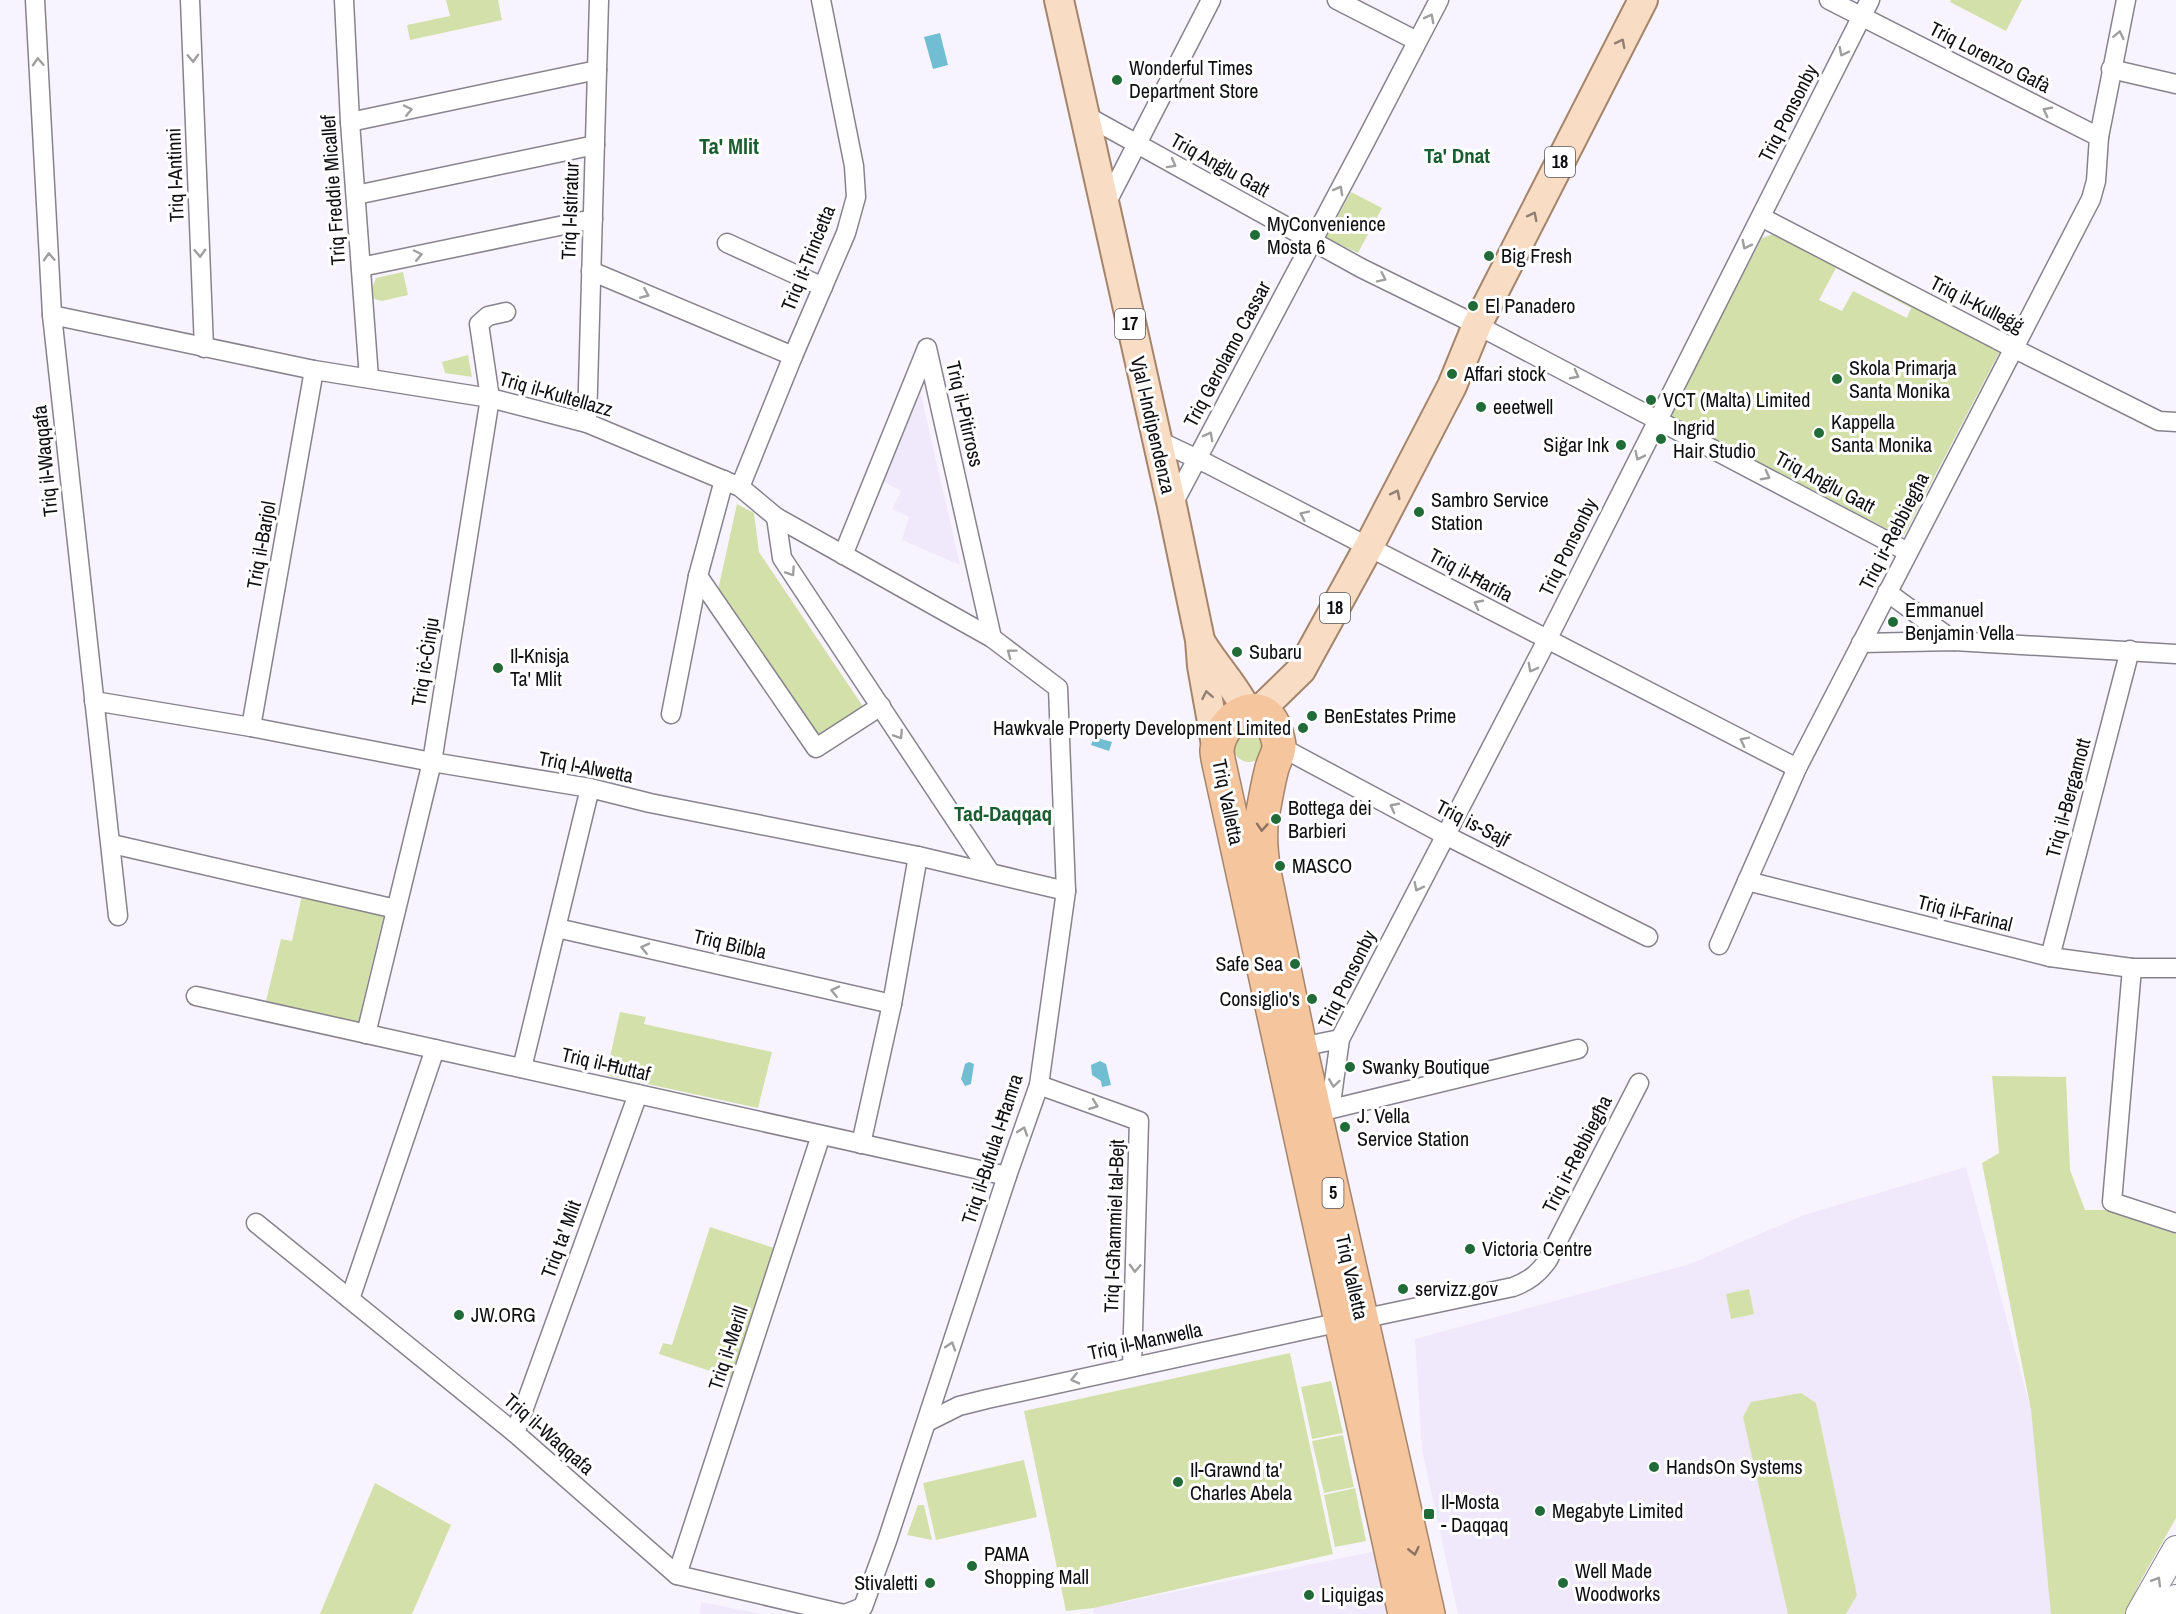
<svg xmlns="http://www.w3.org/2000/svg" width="2176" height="1614" viewBox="0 0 2176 1614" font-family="'Archivo Narrow',sans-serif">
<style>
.built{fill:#efe9fb}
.green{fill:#d3e0a9;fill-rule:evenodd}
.water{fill:#71bdd2}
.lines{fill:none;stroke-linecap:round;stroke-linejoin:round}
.street-casing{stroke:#87838d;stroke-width:21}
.secondary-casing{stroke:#87838d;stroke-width:28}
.primary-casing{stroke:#a4856c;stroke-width:32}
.highway-casing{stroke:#a4856c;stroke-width:36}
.street{stroke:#fff;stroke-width:18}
.secondary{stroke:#fff;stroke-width:26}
.primary{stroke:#f9dcc4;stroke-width:28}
.highway{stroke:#f5c59d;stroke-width:33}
.oneway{stroke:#9f9fa0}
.oneway2{stroke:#907f73}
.oneway3{stroke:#8e735e}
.poi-dot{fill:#216b38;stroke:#fff;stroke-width:2}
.labels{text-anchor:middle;stroke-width:6;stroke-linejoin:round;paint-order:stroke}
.shield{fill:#fff;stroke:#575658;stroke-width:1.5}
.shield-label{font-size:18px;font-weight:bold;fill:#0f0e11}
.street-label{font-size:20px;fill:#0f0e11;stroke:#fff}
.poi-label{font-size:20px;fill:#0f0e11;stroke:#fff;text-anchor:start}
.neighbourhood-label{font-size:21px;font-weight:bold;fill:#1a5d30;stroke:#fff}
.quarter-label{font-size:22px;font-weight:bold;fill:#1a5d30;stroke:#fff}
</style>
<rect width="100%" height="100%" fill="#f8f4ff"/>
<g class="built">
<path d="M919 386 960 565 902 540 909 517 892 509 901 491 876 478Z"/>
<path d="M1966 1167 2031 1410 2052 1614H1458L1422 1450 1415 1339 1690 1264 1804 1215Z"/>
<path d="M1381 1550 1394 1614H1093L1094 1608Z"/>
<path d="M701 1602 762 1614H700Z"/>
</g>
<g class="green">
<path d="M446 0H498L502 20 410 40 407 25 450 16Z"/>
<path d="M1951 0H2022L2006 31 1950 2Z"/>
<path d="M1351 192 1382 208 1358 253 1326 238Z"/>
<path d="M1774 234 2000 351 1903 537 1672 417 1674 407 1762 238ZM1836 268 1911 308 1907 318 1853 291 1842 311 1819 300Z"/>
<path d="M403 272 408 295 382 301 374 299 372 288 376 278Z"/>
<path d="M468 355 472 377 445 373 442 362Z"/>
<path d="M737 504 754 513 759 552 864 708 819 738 718 590Z"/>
<circle cx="1249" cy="746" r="16"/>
<path d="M302 895 384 914 358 1023 266 1001 281 939 292 941Z"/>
<path d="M620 1012 646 1017 644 1024 772 1052 758 1108 606 1075Z"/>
<path d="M1992 1076 2066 1077 2070 1170 2085 1210H2105L2176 1234V1518L2140 1582 2125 1614H2051L2031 1410 1982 1163 1999 1153Z"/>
<path d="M710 1227 774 1248 731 1378 659 1354 663 1343 672 1345Z"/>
<path d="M1749 1289 1754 1314 1731 1319 1726 1294Z"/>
<path d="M1290 1353 1333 1554 1094 1608 1066 1611 1024 1411Z"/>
<path d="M1331 1381 1343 1433 1312 1439 1301 1387Z"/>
<path d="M1801 1393 1816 1403 1857 1595 1846 1614H1788L1743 1417 1751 1402Z"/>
<path d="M1343 1435 1354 1487 1324 1493 1312 1441Z"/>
<path d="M1024 1460 1037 1517 936 1540 923 1483Z"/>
<path d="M375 1483 451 1525 412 1614H320Z"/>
<path d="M1355 1488 1366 1541 1335 1547 1324 1495Z"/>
<path d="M918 1505H924L932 1540 907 1535Z"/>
</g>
<g class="water">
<path d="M940 33 948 65 933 69 924 37Z"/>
<path d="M1094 737 1112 742 1109 751 1091 745Z"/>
<path d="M1100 1061 1106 1064 1111 1085 1102 1087 1101 1081 1092 1075 1091 1065Z"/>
<path d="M969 1062 974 1064 971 1084 965 1086 961 1079 965 1064Z"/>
</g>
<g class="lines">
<g class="street-casing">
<g id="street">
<path d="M35 0 52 315 118 916"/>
<path d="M190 0 204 348"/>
<path d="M344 0 350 122 369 378"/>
<path d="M1337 0 1417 41"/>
<path d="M1829 0 2099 137"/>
<path d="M2111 69 2176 84"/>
<path d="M1085 115 1361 268 1477 325 1908 552"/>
<path d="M350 122 597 70"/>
<path d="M356 195 595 145"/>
<path d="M1105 206 1211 0"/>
<path d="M1761 217 2013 348 2159 421 2176 422"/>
<path d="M727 243 823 287"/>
<path d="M361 267 593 219"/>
<path d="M591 271 793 356"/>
<path d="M52 315 314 370 490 398 587 423 740 487 776 517 992 638 1058 688 1066 891 1039 1085 1007 1176 887 1541 863 1607 845 1614"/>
<path d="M587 423 599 0"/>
<path d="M1157 440 1208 464 1797 768"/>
<path d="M740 487 793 356 846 233 856 197 854 166 821 0"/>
<path d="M1172 506 1364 144 1439 0"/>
<path d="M776 517 782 558 990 872"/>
<path d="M843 555 927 348 992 638"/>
<path d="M698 576 816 748 881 706"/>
<path d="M1887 592 1954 641"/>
<path d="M1861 643 1954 641 2176 654"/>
<path d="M94 701 251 727 432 762 590 788 650 803 918 856 1066 891"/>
<path d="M671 714 698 576 724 480"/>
<path d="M251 727 314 370"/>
<path d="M1279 746 1445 835 1648 937"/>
<path d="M112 844 396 909"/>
<path d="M1747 881 2050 957 2132 968H2176"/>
<path d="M557 928 892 1004"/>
<path d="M1719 945 1797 768 2091 199 2096 181 2099 137 2126 0"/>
<path d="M2050 957 2130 650"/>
<path d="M2132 968 2112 1202 2176 1223"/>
<path d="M196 996 1007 1176"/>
<path d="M366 1034 432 762 490 398 479 324 488 316 506 312"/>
<path d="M1300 1047 1340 1039"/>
<path d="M522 1068 590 788"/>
<path d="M1039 1085 1139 1121 1132 1366"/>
<path d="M1315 1113 1332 1096 1340 1039 1547 640 1870 0"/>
<path d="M1315 1113 1578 1049"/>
<path d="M861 1144 892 1004 918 856"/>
<path d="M256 1223 515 1433 677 1575 844 1614"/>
<path d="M350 1299 435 1049"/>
<path d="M1361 1319 1513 1287C1529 1281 1538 1274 1548 1260L1639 1083"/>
<path d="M927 1422 959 1406 987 1399 1341 1322"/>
<path d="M515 1433 638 1094"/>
<path d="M677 1575 821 1135"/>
</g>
</g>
<g class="secondary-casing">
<g id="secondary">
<path d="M2139 1614 2176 1549"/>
<path d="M2166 1614 2176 1598"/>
</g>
</g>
<g class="primary-casing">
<g id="primary">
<path d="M1059 0 1172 506 1200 640 1202 666 1217 750"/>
<path d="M1202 644C1216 667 1236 687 1247 711"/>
<path d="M1259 711 1301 670 1369 546 1452 386 1477 325 1643 0"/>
</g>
</g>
<g class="highway-casing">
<path id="highway" d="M1405 1614 1220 768C1219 763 1217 756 1217 750 1220 717 1264 690 1276 732 1277 736 1279 742 1279 746 1279 753 1274 761 1272 768 1268 783 1265 801 1262 817 1259 836 1261 854 1264 872L1300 1047 1428 1614"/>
</g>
<use href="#street" class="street"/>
<use href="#secondary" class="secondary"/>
<use href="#primary" class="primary"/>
<use href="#highway" class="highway"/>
</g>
<defs><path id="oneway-chevron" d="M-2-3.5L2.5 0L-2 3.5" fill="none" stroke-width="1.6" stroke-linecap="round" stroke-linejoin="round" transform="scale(1.5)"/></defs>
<g class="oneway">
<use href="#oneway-chevron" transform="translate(1430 18) rotate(-62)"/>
<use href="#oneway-chevron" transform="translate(2119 35) rotate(-78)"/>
<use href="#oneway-chevron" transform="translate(1843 52) rotate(117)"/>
<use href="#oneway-chevron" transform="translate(193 58) rotate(88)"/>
<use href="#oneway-chevron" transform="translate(38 62) rotate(-93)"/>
<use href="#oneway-chevron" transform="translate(408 110) rotate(-12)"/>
<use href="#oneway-chevron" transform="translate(2047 111) rotate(-153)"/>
<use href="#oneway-chevron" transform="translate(1172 164) rotate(29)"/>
<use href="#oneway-chevron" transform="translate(1339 190) rotate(-61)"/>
<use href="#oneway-chevron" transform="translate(1746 245) rotate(117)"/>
<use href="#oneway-chevron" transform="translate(200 253) rotate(88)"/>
<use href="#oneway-chevron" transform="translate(418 255) rotate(-12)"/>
<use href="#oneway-chevron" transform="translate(49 257) rotate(-93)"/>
<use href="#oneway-chevron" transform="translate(1382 278) rotate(26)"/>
<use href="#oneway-chevron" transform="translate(645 294) rotate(23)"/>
<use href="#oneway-chevron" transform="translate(1575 375) rotate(28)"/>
<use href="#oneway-chevron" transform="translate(1209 436) rotate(-62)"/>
<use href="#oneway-chevron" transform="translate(1639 456) rotate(116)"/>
<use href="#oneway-chevron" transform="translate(1766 476) rotate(28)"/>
<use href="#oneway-chevron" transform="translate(1304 515) rotate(-154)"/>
<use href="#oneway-chevron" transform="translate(791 572) rotate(56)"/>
<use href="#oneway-chevron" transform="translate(1478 604) rotate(-152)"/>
<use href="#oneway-chevron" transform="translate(1011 653) rotate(-143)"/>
<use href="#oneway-chevron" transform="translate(1532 668) rotate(118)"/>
<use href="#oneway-chevron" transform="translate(899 735) rotate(57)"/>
<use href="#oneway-chevron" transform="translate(1744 741) rotate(-153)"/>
<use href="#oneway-chevron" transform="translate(1394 807) rotate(-152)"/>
<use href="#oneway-chevron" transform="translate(1418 887) rotate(117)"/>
<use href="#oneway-chevron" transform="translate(645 948) rotate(-167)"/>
<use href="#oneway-chevron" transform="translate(835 991) rotate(-167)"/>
<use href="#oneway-chevron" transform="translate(1334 1083) rotate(98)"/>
<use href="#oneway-chevron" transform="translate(1094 1105) rotate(20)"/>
<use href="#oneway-chevron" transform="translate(1023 1131) rotate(-71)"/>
<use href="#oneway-chevron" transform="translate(1135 1268) rotate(92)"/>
<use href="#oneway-chevron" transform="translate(951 1346) rotate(-72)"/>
<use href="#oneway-chevron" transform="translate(1075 1379) rotate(167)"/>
<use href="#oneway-chevron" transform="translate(2157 1581) rotate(-59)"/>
</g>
<g class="oneway2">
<use href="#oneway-chevron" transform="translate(1621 43) rotate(-63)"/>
<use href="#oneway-chevron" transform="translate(1533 216) rotate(-63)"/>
<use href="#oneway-chevron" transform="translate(1396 494) rotate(-63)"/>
<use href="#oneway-chevron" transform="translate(1207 695) rotate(-101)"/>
</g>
<g class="oneway3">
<use href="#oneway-chevron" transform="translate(1262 827) rotate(94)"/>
<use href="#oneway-chevron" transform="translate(1414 1551) rotate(77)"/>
</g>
<g class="poi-dot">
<circle cx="1117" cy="80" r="6"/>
<circle cx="1255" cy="235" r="6"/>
<circle cx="1489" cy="256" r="6"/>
<circle cx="1473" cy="306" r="6"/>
<circle cx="1452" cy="374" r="6"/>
<circle cx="1837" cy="379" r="6"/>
<circle cx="1651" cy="400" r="6"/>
<circle cx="1481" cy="407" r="6"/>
<circle cx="1819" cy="433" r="6"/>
<circle cx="1661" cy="439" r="6"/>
<circle cx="1621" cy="445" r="6"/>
<circle cx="1419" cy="512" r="6"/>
<circle cx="1893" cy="622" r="6"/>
<circle cx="1237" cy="652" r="6"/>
<circle cx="498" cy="668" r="6"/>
<circle cx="1312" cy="716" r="6"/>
<circle cx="1303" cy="728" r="6"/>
<circle cx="1276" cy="819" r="6"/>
<circle cx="1280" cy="866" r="6"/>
<circle cx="1295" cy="964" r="6"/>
<circle cx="1312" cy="999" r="6"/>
<circle cx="1350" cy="1067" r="6"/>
<circle cx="1345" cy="1127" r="6"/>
<circle cx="1470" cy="1249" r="6"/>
<circle cx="1403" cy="1289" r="6"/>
<circle cx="459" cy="1315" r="6"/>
<circle cx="1654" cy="1467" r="6"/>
<circle cx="1178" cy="1482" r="6"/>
<circle cx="1540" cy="1511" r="6"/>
<rect x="1423" y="1508" width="12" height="12" rx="3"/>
<circle cx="972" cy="1566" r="6"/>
<circle cx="930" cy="1583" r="6"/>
<circle cx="1563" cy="1583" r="6"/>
<circle cx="1309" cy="1595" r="6"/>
</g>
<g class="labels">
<g class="shield">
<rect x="1545" y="147" width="30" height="30" rx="4.5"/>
<rect x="1115" y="309" width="30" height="30" rx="4.5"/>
<rect x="1320" y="593" width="30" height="30" rx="4.5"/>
<rect x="1322.5" y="1178" width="21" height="30" rx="4.5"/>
</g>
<g class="shield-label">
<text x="1560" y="168">18</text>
<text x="1130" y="330">17</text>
<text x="1335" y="614">18</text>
<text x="1333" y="1199">5</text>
</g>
<g class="street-label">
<text transform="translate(1990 57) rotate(27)" y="7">Triq Lorenzo Gafà</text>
<text transform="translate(1788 113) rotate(-63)" y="7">Triq Ponsonby</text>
<text transform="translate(1220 165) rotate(29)" y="7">Triq Anġlu Gatt</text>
<text transform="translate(175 175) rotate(-92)" y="7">Triq l-Antinni</text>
<text transform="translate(333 190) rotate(-94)" y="7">Triq Freddie Micallef</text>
<text transform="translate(570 211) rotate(-88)" y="7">Triq l-Istiratur</text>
<text transform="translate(808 258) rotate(-68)" y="7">Triq it-Trinċetta</text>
<text transform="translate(1977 304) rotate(27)" y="7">Triq il-Kulleġġ</text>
<text transform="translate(1227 354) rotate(-62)" y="7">Triq Gerolamo Cassar</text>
<text transform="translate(556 394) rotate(16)" y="7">Triq il-Kultellazz</text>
<text transform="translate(965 414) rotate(77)" y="7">Triq il-Pitirross</text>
<text transform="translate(1153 425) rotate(77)" y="7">Vjal l-Indipendenza</text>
<text transform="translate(45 461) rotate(-96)" y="7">Triq il-Waqqafa</text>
<text transform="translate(1825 482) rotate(28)" y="7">Triq Anġlu Gatt</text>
<text transform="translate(1894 531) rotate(-63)" y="7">Triq ir-Rebbiegħa</text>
<text transform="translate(261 545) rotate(-80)" y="7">Triq il-Barjol</text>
<text transform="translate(1568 547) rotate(-64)" y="7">Triq Ponsonby</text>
<text transform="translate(1471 575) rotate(28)" y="7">Triq il-Ħarifa</text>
<text transform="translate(425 662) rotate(-81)" y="7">Triq iċ-Ċinju</text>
<text transform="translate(586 767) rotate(11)" y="7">Triq l-Alwetta</text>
<text transform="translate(2068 798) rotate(-75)" y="7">Triq il-Bergamott</text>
<text transform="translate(1228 802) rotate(78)" y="7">Triq Valletta</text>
<text transform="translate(1473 823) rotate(27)" y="7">Triq is-Sajf</text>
<text transform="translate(1965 913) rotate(14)" y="7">Triq il-Farinal</text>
<text transform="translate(730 944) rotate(13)" y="7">Triq Bilbla</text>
<text transform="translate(1347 979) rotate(-64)" y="7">Triq Ponsonby</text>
<text transform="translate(606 1064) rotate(13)" y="7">Triq il-Ħuttaf</text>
<text transform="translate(992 1149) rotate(-72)" y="7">Triq il-Bufula l-Ħamra</text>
<text transform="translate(1577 1154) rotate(-63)" y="7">Triq ir-Rebbiegħa</text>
<text transform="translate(1114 1226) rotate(-88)" y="7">Triq l-Għammiel tal-Bejt</text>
<text transform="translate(561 1239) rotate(-70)" y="7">Triq ta' Mlit</text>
<text transform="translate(1352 1277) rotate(77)" y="7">Triq Valletta</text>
<text transform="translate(1145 1341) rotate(-12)" y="7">Triq il-Manwella</text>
<text transform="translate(728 1348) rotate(-72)" y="7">Triq il-Merill</text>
<text transform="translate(549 1434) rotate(41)" y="7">Triq il-Waqqafa</text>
</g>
<g class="poi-label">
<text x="1129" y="75">Wonderful Times<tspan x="1129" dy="23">Department Store</tspan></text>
<text x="1267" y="231">MyConvenience<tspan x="1267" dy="23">Mosta 6</tspan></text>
<text x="1501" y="263">Big Fresh</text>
<text x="1485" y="313">El Panadero</text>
<text x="1849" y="375">Skola Primarja<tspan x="1849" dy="23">Santa Monika</tspan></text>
<text x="1464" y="381">Affari stock</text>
<text x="1663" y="407">VCT (Malta) Limited</text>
<text x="1493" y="414">eeetwell</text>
<text x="1831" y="429">Kappella<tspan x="1831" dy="23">Santa Monika</tspan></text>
<text x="1673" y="435">Ingrid<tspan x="1673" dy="23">Hair Studio</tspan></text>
<text x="1609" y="452" text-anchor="end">Siġar Ink</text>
<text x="1431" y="507">Sambro Service<tspan x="1431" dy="23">Station</tspan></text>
<text x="1905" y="617">Emmanuel<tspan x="1905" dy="23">Benjamin Vella</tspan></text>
<text x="1249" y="659">Subaru</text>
<text x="510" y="663">Il-Knisja<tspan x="510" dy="23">Ta' Mlit</tspan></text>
<text x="1324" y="723">BenEstates Prime</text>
<text x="1291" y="735" text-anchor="end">Hawkvale Property Development Limited</text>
<text x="1288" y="815">Bottega dei<tspan x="1288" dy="23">Barbieri</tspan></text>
<text x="1292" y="873">MASCO</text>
<text x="1283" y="971" text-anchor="end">Safe Sea</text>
<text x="1300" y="1006" text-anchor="end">Consiglio's</text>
<text x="1362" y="1074">Swanky Boutique</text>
<text x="1357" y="1123">J. Vella<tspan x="1357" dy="23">Service Station</tspan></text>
<text x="1482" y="1256">Victoria Centre</text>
<text x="1415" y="1296">servizz.gov</text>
<text x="471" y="1322">JW.ORG</text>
<text x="1666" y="1474">HandsOn Systems</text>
<text x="1190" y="1477">Il-Grawnd ta'<tspan x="1190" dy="23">Charles Abela</tspan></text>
<text x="1441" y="1509">Il-Mosta<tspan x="1441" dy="23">- Daqqaq</tspan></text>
<text x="1552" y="1518">Megabyte Limited</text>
<text x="984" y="1561">PAMA<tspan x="984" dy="23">Shopping Mall</tspan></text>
<text x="1575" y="1578">Well Made<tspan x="1575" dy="23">Woodworks</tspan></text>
<text x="918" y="1590" text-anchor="end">Stivaletti</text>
<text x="1321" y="1602">Liquigas</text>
</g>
<g class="neighbourhood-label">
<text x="1457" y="163">Ta' Dnat</text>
<text x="1003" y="821">Tad-Daqqaq</text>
</g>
<g class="quarter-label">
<text x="729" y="154">Ta' Mlit</text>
</g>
</g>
</svg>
